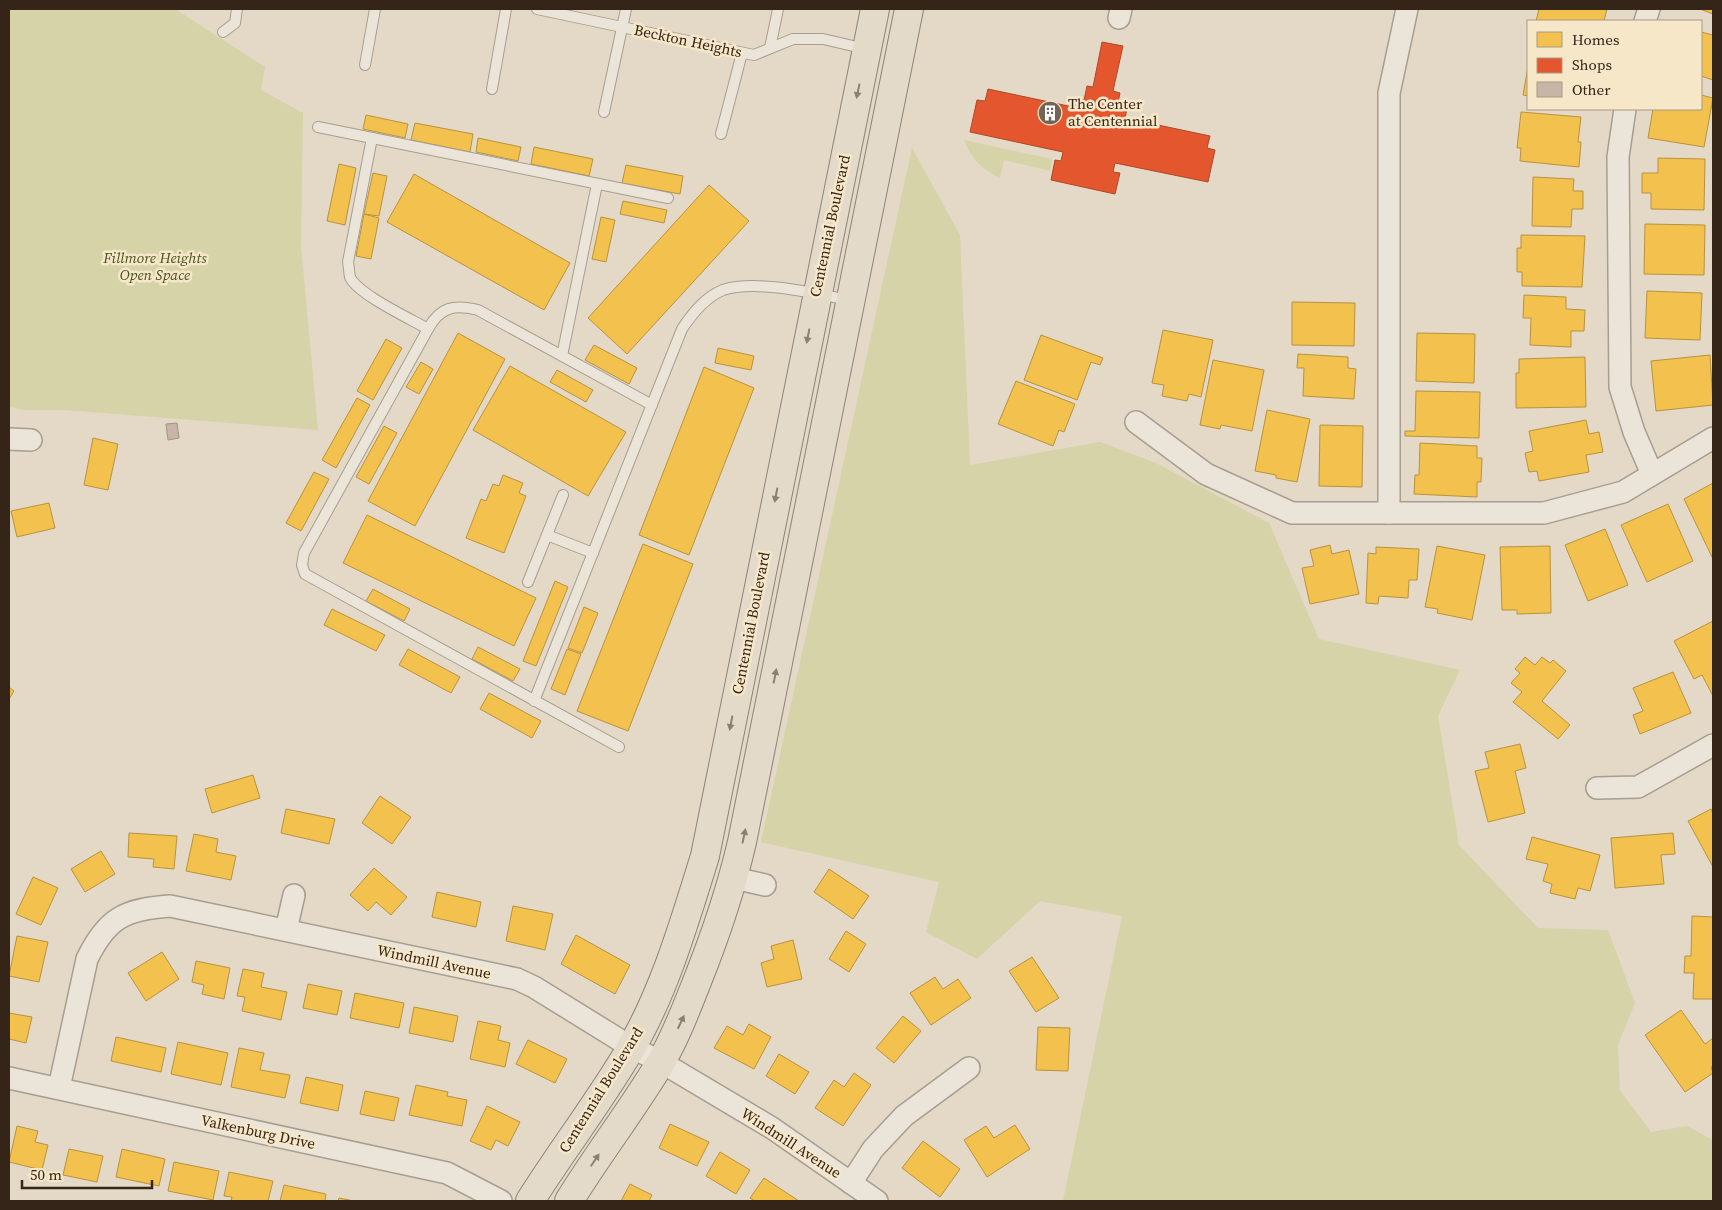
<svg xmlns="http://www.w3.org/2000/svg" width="1722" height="1210" viewBox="0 0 1722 1210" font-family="'Source Serif 4',serif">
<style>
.green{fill:#d5d3a7}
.homes{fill:#f2c14e;stroke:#b9923e}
.shops{fill:#e4572e;stroke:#b04828}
.building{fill:#c7b6a7;stroke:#a29486}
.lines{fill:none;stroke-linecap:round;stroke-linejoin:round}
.lane-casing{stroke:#a79e90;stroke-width:12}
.street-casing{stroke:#a79e90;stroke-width:24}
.primary-casing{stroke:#8d8377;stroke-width:30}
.lane{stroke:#ebe4d8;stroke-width:10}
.street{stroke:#ebe4d8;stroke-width:21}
.primary{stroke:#e3dac9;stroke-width:28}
.oneway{fill:#8c8071}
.labels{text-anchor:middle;stroke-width:5;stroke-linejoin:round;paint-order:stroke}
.street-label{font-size:15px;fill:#352519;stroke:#f7e7c9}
.poi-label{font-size:15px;fill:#352519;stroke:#f7e7c9;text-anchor:start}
.park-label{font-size:15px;font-style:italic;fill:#48521f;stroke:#f7e7c9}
</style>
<rect width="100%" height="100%" fill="#e3d9c6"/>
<g class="green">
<path d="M9 9H175L265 67 261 90 303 113 301 246 318 430 64 410H23L9 406Z"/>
<path d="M964 140 1052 159 1050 171 1004 160 1000 178C982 170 971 158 964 140Z"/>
<path d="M912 148 960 235 970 465 1100 442 1156 463 1269 523 1319 639 1460 670 1438 716 1459 845 1538 928 1608 930 1635 1003 1618 1045 1620 1090 1651 1132 1687 1126 1713 1140V1201H1063L1122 916 1040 901 977 959 926 932 939 882 761 842Z"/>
</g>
<g class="homes">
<path d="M1539 9H1607L1604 21H1536Z"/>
<path d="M1700 9H1713V14Z"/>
<path d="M1701 32 1713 35V80L1701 76Z"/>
<path d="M1528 67V96L1523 95Z"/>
<path d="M1701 95 1713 98 1704 147 1648 138 1653 109H1701Z"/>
<path d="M1521 112 1581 117 1578 142H1581L1579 167 1520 161 1521 148H1517Z"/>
<path d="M366 115 408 124 405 138 363 129Z"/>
<path d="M415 123 473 134 470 152 411 140Z"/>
<path d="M478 138 521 147 518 161 476 152Z"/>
<path d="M534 147 593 159 589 176 531 164Z"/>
<path d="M1658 158 1705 159 1704 210 1651 209V193H1642V173H1658Z"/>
<path d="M339 164 356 168 345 225 327 221Z"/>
<path d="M626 165 683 176 680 194 622 183Z"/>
<path d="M373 173 387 176 379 216 364 214Z"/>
<path d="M414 174 570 263 544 310 387 222Z"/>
<path d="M1533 177 1574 179 1573 191H1583V209H1572L1571 227 1532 226Z"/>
<path d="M709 185 749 221 627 354 588 318Z"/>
<path d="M623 201 667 210 664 223 620 214Z"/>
<path d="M364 214 379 218 371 259 356 256Z"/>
<path d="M601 217 615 220 606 262 592 259Z"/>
<path d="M1645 224 1705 225 1704 275 1644 274Z"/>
<path d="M1521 235 1585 236 1582 287 1522 286V272H1517V248H1521Z"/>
<path d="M1647 291 1702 293 1700 340 1645 338Z"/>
<path d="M1524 295 1566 297V309L1585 310 1584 331H1571V347L1530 345 1531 318H1523Z"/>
<path d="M1292 302 1355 303 1354 346 1292 345Z"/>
<path d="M1163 330 1213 340 1201 397 1189 394 1187 401 1162 396 1164 385 1152 383Z"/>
<path d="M458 333 505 359 415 526 368 501Z"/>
<path d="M1417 333 1475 334 1474 383 1416 381Z"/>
<path d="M1041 335 1103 358 1100 365 1091 362 1077 400 1024 380Z"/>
<path d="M386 339 402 348 373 400 357 391Z"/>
<path d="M594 345 637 368 629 384 585 360Z"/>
<path d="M718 348 754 356 751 370 715 363Z"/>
<path d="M1298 354 1348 357V368L1356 369 1354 399 1303 396 1304 368H1297Z"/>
<path d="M1710 355 1713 405 1656 411 1651 361Z"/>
<path d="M1585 357 1586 407 1516 408V373H1519V359Z"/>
<path d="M1213 360 1264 370 1252 431 1221 425 1220 429 1200 425Z"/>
<path d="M421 362 433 369 419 394 406 387Z"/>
<path d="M510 366 626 432 588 496 473 430Z"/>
<path d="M704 367 754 388 689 555 639 535Z"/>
<path d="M557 370 593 390 586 402 550 382Z"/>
<path d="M1016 381 1075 404 1064 432 1059 430 1053 446 998 424Z"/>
<path d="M1416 391 1480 392 1479 438 1405 436V431H1415Z"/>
<path d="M357 398 370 405 336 468 322 460Z"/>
<path d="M1267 410 1310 419 1297 482 1276 478V475L1255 471Z"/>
<path d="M1586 420 1589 434 1599 432 1603 452 1586 455 1589 472 1539 481 1537 471 1529 472 1525 453 1533 451 1529 431Z"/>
<path d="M1320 425 1363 426 1362 487 1319 486Z"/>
<path d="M384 426 397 433 369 484 356 477Z"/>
<path d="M93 438 118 444 108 490 84 485Z"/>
<path d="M1420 443 1477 446V458H1482L1481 482H1477V497L1414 494 1415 475H1419Z"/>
<path d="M314 472 329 479 301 531 286 523Z"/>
<path d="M503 475 523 483 519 493 526 496 504 553 466 538 481 499 486 501 493 484 499 486Z"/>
<path d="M1713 483V559L1684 499Z"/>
<path d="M49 503 55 528 17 537 11 511Z"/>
<path d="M1668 504 1693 561 1647 582 1621 525Z"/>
<path d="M367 515 536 598 514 646 343 563Z"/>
<path d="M1605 529 1628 585 1588 601 1565 545Z"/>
<path d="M643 544 693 564 628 731 577 711Z"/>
<path d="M1330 545 1332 554 1349 550 1359 594 1310 604 1302 568 1314 566 1310 550Z"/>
<path d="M1437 546 1485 555 1472 620 1437 613 1438 609 1425 607Z"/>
<path d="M1550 546 1551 613 1517 614V610H1502L1500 547Z"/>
<path d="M1376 547 1419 549 1417 580H1409L1408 598 1379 596 1378 604 1366 603 1368 553 1376 554Z"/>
<path d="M555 581 568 587 536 666 523 661Z"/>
<path d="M373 589 410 609 404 621 366 601Z"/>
<path d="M584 607 598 613 582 653 568 648Z"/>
<path d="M332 609 385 635 376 651 324 625Z"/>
<path d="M1713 621V696L1702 675 1694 679 1674 641Z"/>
<path d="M478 647 520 669 513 681 472 659Z"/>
<path d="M408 649 460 677 451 693 399 665Z"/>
<path d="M567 649 581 654 565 695 551 689Z"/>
<path d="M1525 657 1535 665 1542 657 1550 663 1553 660 1566 671 1542 701 1570 725 1558 739 1513 702 1522 692 1511 683 1520 673 1515 669Z"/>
<path d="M1673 672 1691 713 1640 734 1633 715 1643 711 1633 688Z"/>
<path d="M9 687 14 691 9 699Z"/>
<path d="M489 693 541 721 532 738 480 709Z"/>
<path d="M1520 744 1526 768 1515 771 1525 813 1488 822 1475 771 1489 768 1485 752Z"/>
<path d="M253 775 260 798 212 813 205 789Z"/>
<path d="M380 796 411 817 392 844 362 823Z"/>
<path d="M286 809 335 819 329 844 281 833Z"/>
<path d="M1711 809 1713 813V867L1688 821Z"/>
<path d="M129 833 177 836 174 869 153 867 154 859 128 857Z"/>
<path d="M1673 833 1675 854 1661 855 1664 884 1615 888 1611 838Z"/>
<path d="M194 834 218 839 216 852 236 856 231 880 186 871Z"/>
<path d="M1532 837 1600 855 1590 891 1578 888 1575 899 1550 893 1552 884 1543 881 1548 864 1526 859Z"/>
<path d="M101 851 115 874 85 892 71 869Z"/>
<path d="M374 868 407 897 391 915 376 902 368 911 350 895Z"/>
<path d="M829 869 869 896 853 919 814 892Z"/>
<path d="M33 877 58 888 41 925 16 914Z"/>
<path d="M437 892 481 902 476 927 432 917Z"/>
<path d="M513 906 553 914 545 950 506 941Z"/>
<path d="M1692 916 1713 917V999H1693L1694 973H1684L1685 956H1691Z"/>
<path d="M846 931 866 944 849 972 829 959Z"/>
<path d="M576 935 630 965 615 994 561 964Z"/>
<path d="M17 936 48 942 39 982 9 976Z"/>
<path d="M793 940 802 979 767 987 761 963 774 959 771 946Z"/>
<path d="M162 952 179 979 146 1001 128 973Z"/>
<path d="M1032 957 1059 998 1036 1012 1009 971Z"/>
<path d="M196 961 230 968 224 999 202 994 204 985 192 982Z"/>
<path d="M243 969 264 973 261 987 287 992 281 1020 242 1011 245 997 237 996Z"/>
<path d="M935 977 943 989 958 979 971 998 931 1025 910 993Z"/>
<path d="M308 984 342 991 337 1015 303 1008Z"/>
<path d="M355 993 404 1003 399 1028 350 1018Z"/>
<path d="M414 1007 458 1016 453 1042 409 1033Z"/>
<path d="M1681 1010 1705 1044 1713 1038V1066L1711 1067 1713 1073 1685 1092 1645 1035Z"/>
<path d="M9 1013 32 1017 26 1043 9 1039Z"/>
<path d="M903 1016 921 1031 894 1063 876 1048Z"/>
<path d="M478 1021 501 1026 498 1040 510 1043 505 1067 470 1059Z"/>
<path d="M749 1024 771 1037 754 1069 714 1048 727 1026 743 1035Z"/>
<path d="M1038 1027 1070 1028 1068 1071 1036 1070Z"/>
<path d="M116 1037 166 1048 161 1072 111 1061Z"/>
<path d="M528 1040 567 1059 555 1083 516 1064Z"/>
<path d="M178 1042 228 1053 221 1085 171 1074Z"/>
<path d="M239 1048 264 1053 260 1070 290 1075 285 1098 231 1087Z"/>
<path d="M779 1054 809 1072 795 1094 766 1076Z"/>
<path d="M854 1073 871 1085 843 1126 815 1108 834 1080 844 1087Z"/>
<path d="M306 1077 343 1085 338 1111 300 1103Z"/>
<path d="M416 1085 448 1092 447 1096 467 1100 462 1126 409 1115Z"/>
<path d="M365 1091 399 1098 394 1121 360 1114Z"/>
<path d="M487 1106 520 1122 508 1146 496 1140 491 1150 470 1141Z"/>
<path d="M670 1124 709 1142 697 1166 659 1148Z"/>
<path d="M1015 1125 1030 1149 987 1177 964 1140 986 1126 994 1138Z"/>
<path d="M17 1126 38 1131 35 1142 48 1145 42 1170 9 1162Z"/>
<path d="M923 1141 960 1169 940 1197 902 1168Z"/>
<path d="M69 1149 103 1156 97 1182 63 1175Z"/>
<path d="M122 1149 165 1159 159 1186 116 1177Z"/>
<path d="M720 1152 750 1170 736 1194 706 1176Z"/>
<path d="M174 1162 219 1171 213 1200 168 1191Z"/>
<path d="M229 1172 273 1181 268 1201H231L232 1197 224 1196Z"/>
<path d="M764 1178 799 1201H755L750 1198Z"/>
<path d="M630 1184 652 1195 649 1201H621Z"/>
<path d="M284 1185 326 1194 325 1201H280Z"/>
<path d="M339 1198 354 1201H338Z"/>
</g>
<path class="shops" d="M1102 42 1123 46 1113 91 1120 93 1117 107 1127 109 1125 118 1210 136 1207 148 1215 150 1208 182 1115 163 1113 172 1120 173 1115 194 1051 180 1055 160 1061 161 1063 152 970 132 977 100 985 101 988 89 1073 107 1075 98 1084 100 1087 86 1093 87Z"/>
<path class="building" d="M177 423 179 438 168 440 166 424Z"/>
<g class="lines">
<g class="lane-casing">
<g id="lane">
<path d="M537 9 754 55 793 39H823L866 49"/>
<path d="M223 32 235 23 237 9"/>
<path d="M770 48 778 9"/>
<path d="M365 65 375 9"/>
<path d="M492 89 506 9"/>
<path d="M604 112 626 9"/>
<path d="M318 127 668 198"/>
<path d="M721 134 742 53"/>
<path d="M372 138 348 262C349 266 349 273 350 277 357 294 411 319 428 329"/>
<path d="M562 356 597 184"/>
<path d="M547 535 593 553"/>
<path d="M528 582 563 495"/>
<path d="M534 701 682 329C692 314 705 297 723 290 756 279 816 294 850 300"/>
<path d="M619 747 305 574 302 565 304 553 428 329C440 307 454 304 478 310L652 405"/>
</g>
</g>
<g class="street-casing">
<g id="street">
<path d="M1119 18 1121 9"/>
<path d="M1645 21 1649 9"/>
<path d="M1625 109 1618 157 1620 387 1634 432 1652 474"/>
<path d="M1136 422 1206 474 1292 513H1544L1623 492 1713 438"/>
<path d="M9 439 31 440"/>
<path d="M1389 513V93L1407 9"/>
<path d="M1597 788 1638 787 1713 745"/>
<path d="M734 878 765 885"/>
<path d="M286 930 294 895"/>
<path d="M9 1078 447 1173 501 1201"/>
<path d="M59 1088 87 959C107 918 125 909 170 906L517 979 534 987 631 1047 661 1062 772 1128 877 1201"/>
<path d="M851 1183 873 1149 904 1116 969 1068"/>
</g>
</g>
<g class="primary-casing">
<g id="primary">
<path d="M530 1201C562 1150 600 1101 631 1048 665 990 685 920 705 856L875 9"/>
<path d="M569 1201C598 1154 632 1110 661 1062 676 1036 687 1007 698 979 716 934 731 889 742 842L909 9"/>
</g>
</g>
<use href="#lane" class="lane"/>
<use href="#street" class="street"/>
<use href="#primary" class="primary"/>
</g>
<defs><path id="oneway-solid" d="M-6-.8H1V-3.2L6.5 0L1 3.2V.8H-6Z" transform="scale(1.25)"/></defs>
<g class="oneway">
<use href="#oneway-solid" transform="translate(858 91) rotate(102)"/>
<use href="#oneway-solid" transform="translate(808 336) rotate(101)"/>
<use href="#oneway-solid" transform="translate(776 495) rotate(101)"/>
<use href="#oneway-solid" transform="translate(775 676) rotate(-79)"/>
<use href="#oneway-solid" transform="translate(731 723) rotate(101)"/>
<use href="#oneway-solid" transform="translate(744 836) rotate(-78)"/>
<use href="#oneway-solid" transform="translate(681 1022) rotate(-65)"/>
<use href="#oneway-solid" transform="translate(595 1160) rotate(-56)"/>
</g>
<defs>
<g id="building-disc" transform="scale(1.25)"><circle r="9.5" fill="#726456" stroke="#f7e7c9"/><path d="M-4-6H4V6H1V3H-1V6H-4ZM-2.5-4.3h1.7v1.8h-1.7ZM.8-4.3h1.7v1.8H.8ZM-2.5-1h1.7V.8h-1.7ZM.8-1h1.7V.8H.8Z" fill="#fff"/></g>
</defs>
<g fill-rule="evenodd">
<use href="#building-disc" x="1050" y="113"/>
</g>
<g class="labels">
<g class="street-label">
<text transform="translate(688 41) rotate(12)" y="5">Beckton Heights</text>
<text transform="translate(830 226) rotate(-78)" y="5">Centennial Boulevard</text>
<text transform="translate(751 623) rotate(-79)" y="5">Centennial Boulevard</text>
<text transform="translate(434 962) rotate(12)" y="5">Windmill Avenue</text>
<text transform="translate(601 1090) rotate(-58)" y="5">Centennial Boulevard</text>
<text transform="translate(258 1132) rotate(12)" y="5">Valkenburg Drive</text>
<text transform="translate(791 1143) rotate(33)" y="5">Windmill Avenue</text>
</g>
<g class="poi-label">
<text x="1068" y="109">The Center<tspan x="1068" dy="17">at Centennial</tspan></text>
</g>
<g class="park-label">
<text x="155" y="263">Fillmore Heights<tspan x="155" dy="17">Open Space</tspan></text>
</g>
</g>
<rect width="1722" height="1210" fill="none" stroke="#352519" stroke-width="20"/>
<rect x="1527" y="20" width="175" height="90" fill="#f7e7c9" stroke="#a99983"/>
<rect x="1537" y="32" width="25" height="15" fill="#f2c14e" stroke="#a99983"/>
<text x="1572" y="45" font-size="15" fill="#352519">Homes</text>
<rect x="1537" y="58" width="25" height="15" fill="#e4572e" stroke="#a99983"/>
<text x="1572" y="70" font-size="15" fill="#352519">Shops</text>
<rect x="1537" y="82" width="25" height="15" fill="#c7b6a7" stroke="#a99983"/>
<text x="1572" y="95" font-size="15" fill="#352519">Other</text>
<path d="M22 1180v8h130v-8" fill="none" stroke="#352519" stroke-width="2.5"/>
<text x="30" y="1180" font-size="15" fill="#352519" stroke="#f7e7c9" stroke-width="4" paint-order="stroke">50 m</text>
</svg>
